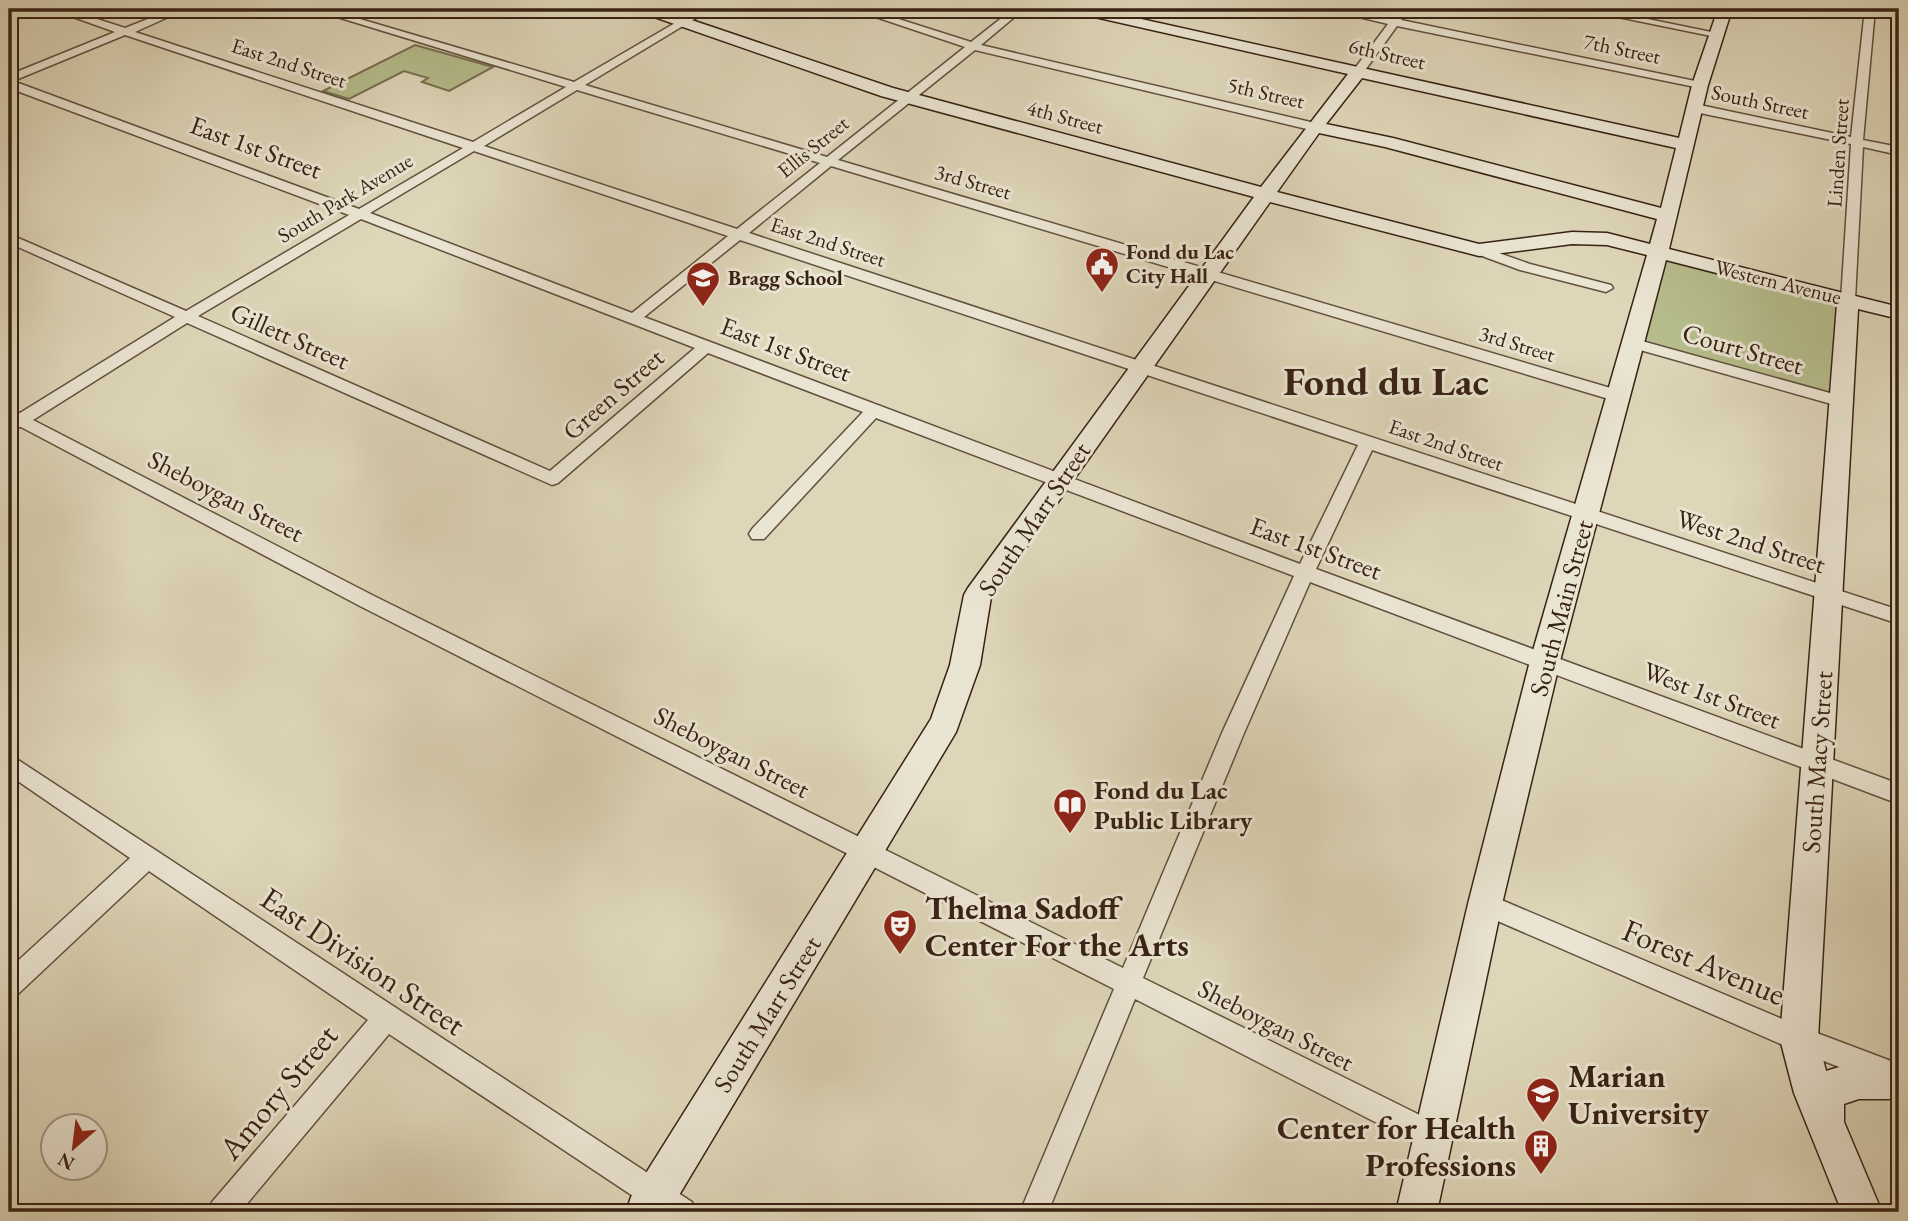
<svg xmlns="http://www.w3.org/2000/svg" width="1908" height="1221" viewBox="0 0 1908 1221" font-family="'EB Garamond',serif">
<style>
.green{fill:#b6bc8c;stroke:#776f50;stroke-width:2}
.lines{fill:none;stroke-linecap:round;stroke-linejoin:round}
.street-casing{stroke:#624f3d;stroke-width:3}
.secondary-casing{stroke:#382214;stroke-width:3}
.street{fill:#eae4d2;fill-rule:evenodd}
.secondary{fill:#eae4d2;fill-rule:evenodd}
.labels{text-anchor:middle;stroke-width:6;stroke-linejoin:round;paint-order:stroke}
.far-street-label{font-size:21px;fill:#382214;stroke:#eae4d2}
.far-poi-label{font-size:21px;font-weight:bold;fill:#382214;stroke:#eae4d2;text-anchor:start}
.street-label{font-size:26px;fill:#382214;stroke:#eae4d2}
.poi-label{font-size:26px;font-weight:bold;fill:#382214;stroke:#eae4d2;text-anchor:start}
.near-poi-label{font-size:32px;font-weight:bold;fill:#382214;stroke:#eae4d2;text-anchor:start}
.near-street-label{font-size:32px;fill:#382214;stroke:#eae4d2}
.town-label{font-size:40px;font-weight:bold;fill:#382214;stroke:#eae4d2}
</style>
<rect width="100%" height="100%" fill="#ded6b9"/>
<filter id="stains"><feTurbulence type="fractalNoise" baseFrequency=".00286" numOctaves="4"/><feColorMatrix values="0 0 0 0 .2 0 0 0 0 .09 0 0 0 0 .02 0 0 0 .5 -.17"/></filter>
<radialGradient id="worn" r=".72"><stop offset=".6" stop-color="#630" stop-opacity="0"/><stop offset="1" stop-color="#630" stop-opacity=".3"/></radialGradient>
<g class="green">
<path d="M415 45 493 67 449 91 422 82 428 78 404 71 349 99 323 91Z"/>
<path d="M1656 251 1848 300 1842 402 1631 343Z"/>
</g>
<g class="lines">
<g class="street-casing">
<g id="street">
<path d="M51 9H66L125 28 173 9H186L135 32 473 142 566 87 311 9H326L574 82 699 9H711L585 85 827 157 965 47 852 9H867L971 42 1013 9H1024L981 45 1319 124 1321 127 1315 131 975 50 838 160 1624 392 1626 396 1624 400H1612L831 166 749 233 1899 610V624L1372 450 1316 569 1899 784V804L1310 582 1244 733 1143 978 1442 1126 1446 1136 1442 1146 1432 1150 1422 1146 1135 999 1048 1212H1020L1114 989 360 606 21 427 9 429V409L20 413 175 317 9 243V234L186 311 349 215 9 88V75L115 32ZM125 35 463 148 359 209 13 81ZM577 90 820 163 737 229 484 146ZM474 151 728 236 632 313 370 213ZM361 219 695 348 550 471 198 316ZM740 240 1358 445 1300 564 644 317ZM187 323 552 485 558 483 708 353 863 412 752 529 749 534 752 539H764L876 418 1294 576 1222 733 1123 968 374 596 33 420Z"/>
<path d="M1326 9H1345L1392 18 1399 9H1409L1401 20 1700 82 1706 85 1700 88 1397 26 1363 73 1359 74 1353 71 1388 24Z"/>
<path d="M1579 9H1599L1721 34 1716 37Z"/>
<path d="M1865 9H1875L1863 140 1899 147V155L1863 147 1855 300 1848 304 1841 300 1851 144 1695 112 1689 108 1695 104 1851 137Z"/>
<path d="M1884 9H1899V14L1885 11Z"/>
<path d="M1479 246 1530 264 1611 285 1613 288 1606 292 1520 270 1474 253 1472 250Z"/>
<path d="M1631 338 1848 398 1850 402 1842 407 1626 346 1623 343Z"/>
<path d="M9 754 692 1202 696 1212H657L389 1034 240 1212H208L212 1202 368 1020 149 871 18 994 9 997V969L130 858 9 775Z"/>
<path d="M1485 893 1801 1027 1899 1064V1090L1790 1048 1477 912 1473 904 1477 896Z"/>
</g>
</g>
<g class="secondary-casing">
<path id="secondary" d="M638 9H659L893 88 1261 187 1348 74 1077 13 1070 9H1096L1679 138 1692 85 1718 9H1732L1708 85 1669 249 1899 307V319L1858 309 1818 1039 1826 1071 1859 1061H1899V1099H1859L1844 1104V1122L1882 1212H1842L1794 1093 1780 1039 1837 304 1666 260 1560 661 1502 904 1437 1212H1396L1468 904 1530 661 1647 255 1607 245 1572 244 1479 256 1270 202 991 597 980 665 956 732 669 1212H626L631 1197 931 719 950 665 964 595 968 588 1254 197 881 96 640 12ZM1362 78 1676 148 1661 208 1393 138 1326 124ZM1319 133 1385 147 1657 219 1650 244 1607 233 1572 232 1479 244 1277 192Z"/>
</g>
<use href="#street" class="street"/>
<use href="#secondary" class="secondary"/>
</g>
<defs>
<g id="civic-pin" transform="scale(1.75)"><path d="M0 17L-7.5 6A9.5 9.5 0 1 1 7.5 6Z" fill="#8f2418" stroke="#eae4d2"/><path d="M-.6-6.5H3V-4.5H.6V-3L4-1V1h2V6H-6V1h2V-1L-.6-3ZM-1.2 2.5V6h2.4V2.5Z" fill="#fff"/></g>
<g id="school-pin" transform="scale(1.75)"><path d="M0 17L-7.5 6A9.5 9.5 0 1 1 7.5 6Z" fill="#8f2418" stroke="#eae4d2"/><path d="M0-5L7-2L0 1L-7-2ZM-4 1L0 2.5L4 1V4Q0 6-4 4Z" fill="#fff"/></g>
<g id="library-pin" transform="scale(1.75)"><path d="M0 17L-7.5 6A9.5 9.5 0 1 1 7.5 6Z" fill="#8f2418" stroke="#eae4d2"/><path d="M-6-4Q-3-5.5-.7-3.5V5Q-3 3-6 4ZM6-4Q3-5.5 .7-3.5V5Q3 3 6 4Z" fill="#fff"/></g>
<g id="theatre-pin" transform="scale(1.75)"><path d="M0 17L-7.5 6A9.5 9.5 0 1 1 7.5 6Z" fill="#8f2418" stroke="#eae4d2"/><path d="M-5-5.5Q0-4 5-5.5V0Q5 5 0 6Q-5 5-5 0ZM-3.3-2.5H-1v1.5H-3.3ZM1-2.5H3.3v1.5H1ZM-2.8 1Q0 5.5 2.8 1Z" fill="#fff"/></g>
<g id="university-pin" transform="scale(1.75)"><path d="M0 17L-7.5 6A9.5 9.5 0 1 1 7.5 6Z" fill="#8f2418" stroke="#eae4d2"/><path d="M0-5L7-2L0 1L-7-2ZM-4 1L0 2.5L4 1V4Q0 6-4 4Z" fill="#fff"/></g>
<g id="building-pin" transform="scale(1.75)"><path d="M0 17L-7.5 6A9.5 9.5 0 1 1 7.5 6Z" fill="#8f2418" stroke="#eae4d2"/><path d="M-4-6H4V6H1V3H-1V6H-4ZM-2.5-4.3h1.7v1.8h-1.7ZM.8-4.3h1.7v1.8H.8ZM-2.5-1h1.7V.8h-1.7ZM.8-1h1.7V.8H.8Z" fill="#fff"/></g>
</defs>
<g fill-rule="evenodd">
<use href="#civic-pin" x="1102" y="264"/>
<use href="#school-pin" x="703" y="278"/>
<use href="#library-pin" x="1070" y="805"/>
<use href="#theatre-pin" x="900" y="926"/>
<use href="#university-pin" x="1543" y="1094"/>
<use href="#building-pin" x="1541" y="1146"/>
</g>
<g class="labels">
<g class="far-street-label">
<text transform="translate(1622 49) rotate(12)" y="7">7th Street</text>
<text transform="translate(1387 54) rotate(13)" y="7">6th Street</text>
<text transform="translate(289 63) rotate(18)" y="7">East 2nd Street</text>
<text transform="translate(1266 93) rotate(13)" y="7">5th Street</text>
<text transform="translate(1760 102) rotate(12)" y="7">South Street</text>
<text transform="translate(1065 117) rotate(15)" y="7">4th Street</text>
<text transform="translate(813 147) rotate(-39)" y="7">Ellis Street</text>
<text transform="translate(1838 153) rotate(-86)" y="7">Linden Street</text>
<text transform="translate(973 182) rotate(16)" y="7">3rd Street</text>
<text transform="translate(345 198) rotate(-31)" y="7">South Park Avenue</text>
<text transform="translate(828 242) rotate(18)" y="7">East 2nd Street</text>
<text transform="translate(1778 282) rotate(14)" y="7">Western Avenue</text>
<text transform="translate(1517 344) rotate(17)" y="7">3rd Street</text>
<text transform="translate(1446 445) rotate(19)" y="7">East 2nd Street</text>
</g>
<g class="far-poi-label">
<text x="1126" y="259">Fond du Lac<tspan x="1126" dy="24">City Hall</tspan></text>
<text x="728" y="285">Bragg School</text>
</g>
<g class="street-label">
<text transform="translate(256 147) rotate(20)" y="9">East 1st Street</text>
<text transform="translate(290 336) rotate(24)" y="9">Gillett Street</text>
<text transform="translate(786 349) rotate(21)" y="9">East 1st Street</text>
<text transform="translate(1743 349) rotate(16)" y="9">Court Street</text>
<text transform="translate(613 394) rotate(-41)" y="9">Green Street</text>
<text transform="translate(226 496) rotate(27)" y="9">Sheboygan Street</text>
<text transform="translate(1034 519) rotate(-56)" y="9">South Marr Street</text>
<text transform="translate(1751 541) rotate(18)" y="9">West 2nd Street</text>
<text transform="translate(1316 548) rotate(20)" y="9">East 1st Street</text>
<text transform="translate(1561 608) rotate(-75)" y="9">South Main Street</text>
<text transform="translate(1712 695) rotate(21)" y="9">West 1st Street</text>
<text transform="translate(732 752) rotate(27)" y="9">Sheboygan Street</text>
<text transform="translate(1817 762) rotate(-86)" y="9">South Macy Street</text>
<text transform="translate(767 1014) rotate(-58)" y="9">South Marr Street</text>
<text transform="translate(1276 1025) rotate(27)" y="9">Sheboygan Street</text>
</g>
<g class="poi-label">
<text x="1094" y="799">Fond du Lac<tspan x="1094" dy="30">Public Library</tspan></text>
</g>
<g class="near-poi-label">
<text x="925" y="919">Thelma Sadoff<tspan x="925" dy="37">Center For the Arts</tspan></text>
<text x="1568" y="1087">Marian<tspan x="1568" dy="37">University</tspan></text>
<text x="1516" y="1139" text-anchor="end">Center for Health<tspan x="1516" dy="37">Professions</tspan></text>
</g>
<g class="near-street-label">
<text transform="translate(363 961) rotate(34)" y="11">East Division Street</text>
<text transform="translate(1704 962) rotate(23)" y="11">Forest Avenue</text>
<text transform="translate(278 1092) rotate(-50)" y="11">Amory Street</text>
</g>
<g class="town-label">
<text x="1386" y="395">Fond du Lac</text>
</g>
</g>
<rect width="1908" height="1221" fill="none" stroke="#ded6b9" stroke-width="35"/>
<rect x="10" y="10" width="1887" height="1200" fill="none" stroke="#382214" stroke-width="3.5"/>
<rect x="18" y="18" width="1873" height="1186" fill="none" stroke="#382214" stroke-width="2"/>
<g transform="translate(74 1147) rotate(208)"><circle r="33" fill="#eae4d2" stroke="#a39686" stroke-width="2"/>
<path d="M0-5L12 26L0 18L-12 26Z" fill="#8f2418"/>
<text y="-10" font-size="19" font-weight="bold" text-anchor="middle" fill="#382214">N</text>
</g>
<rect width="100%" height="100%" filter="url(#stains)"/>
<rect width="100%" height="100%" fill="url(#worn)"/>
</svg>
